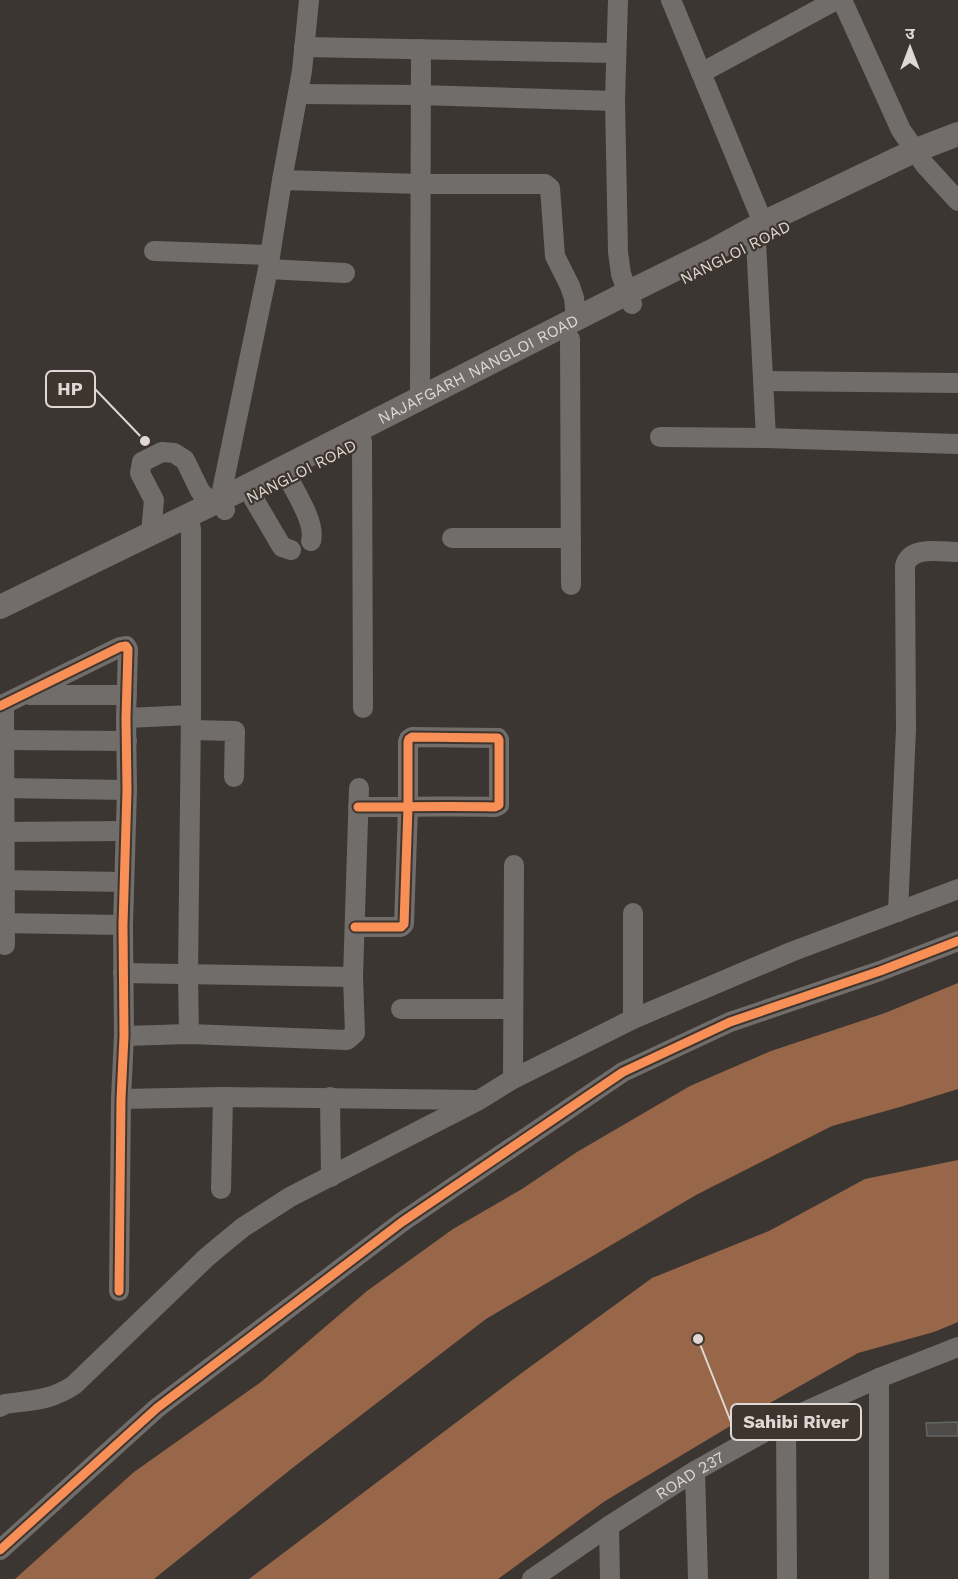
<svg xmlns="http://www.w3.org/2000/svg" width="958" height="1579" viewBox="0 0 958 1579" font-family="'Work Sans','Noto Sans Devanagari',sans-serif">
<style>
.water{fill:#986648}
.building{fill:#4c4b49;stroke:#656564;stroke-width:1.5}
.lines{fill:none;stroke-linecap:round;stroke-linejoin:round}
.minor{stroke:#706d6b;stroke-width:20}
.major{stroke:#726d6a;stroke-width:24}
.cycleway-casing{stroke:#3f352f;stroke-width:13}
.cycleway{stroke:#f78f57;stroke-width:9}
.labels{text-anchor:middle;stroke-width:4.5;stroke-linejoin:round;paint-order:stroke}
.street-label{font-size:16px;fill:#dfd8d5;stroke:#3f352f}
.leader{fill:none;stroke:#dfd8d5;stroke-width:2}
.callout-dot{fill:#dfd8d5;stroke:#3f352f;stroke-width:2}
.callout{fill:#3f352f;stroke:#dfd8d5;stroke-width:2}
.callout-label{font-size:18px;text-anchor:middle;font-weight:bold;fill:#dfd8d5}
</style>
<rect width="100%" height="100%" fill="#3c3632"/>
<g class="water">
<path d="M958 983V1089L900 1107 832 1126 696 1195 486 1319 295 1466 154 1579H15L134 1472 261 1382 367 1291 453 1229 522 1189 577 1152 690 1086 771 1051 885 1013Z"/>
<path d="M958 1160V1322L934 1332 858 1353 742 1419 605 1501 498 1579H249L523 1372 652 1278 769 1231 865 1179Z"/>
</g>
<path class="building" d="M958 1422V1436H927L926 1423Z"/>
<g class="lines">
<g class="minor">
<path d="M618 0 615 101 618 252 621 274 632 304"/>
<path d="M671 0 763 223"/>
<path d="M842 0 901 130 925 165 958 201"/>
<path d="M304 47 616 53"/>
<path d="M701 73 836 0"/>
<path d="M298 94 420 95 615 101"/>
<path d="M282 180 421 184H545L550 188 555 256 570 286 574 298 576 319"/>
<path d="M756 241 766 438"/>
<path d="M154 251 270 255"/>
<path d="M268 269 345 273"/>
<path d="M570 339 571 585"/>
<path d="M763 381 958 383"/>
<path d="M420 397 421 49"/>
<path d="M660 437 766 438 958 444"/>
<path d="M362 441 363 708"/>
<path d="M288 477C296 494 316 523 311 541"/>
<path d="M252 496 282 547 291 550"/>
<path d="M225 510 220 500 268 269 282 180 302 71 309 0"/>
<path d="M151 533 154 500 140 473 142 462 162 452 174 453 185 460 200 491 212 504"/>
<path d="M452 538H571"/>
<path d="M29 695H127"/>
<path d="M4 704 5 945"/>
<path d="M0 706 120 647 126 646 128 649 126 718 127 790 123 925 124 1036 121 1099 119 1291"/>
<path d="M126 718 191 715V528"/>
<path d="M191 730 235 731 234 777"/>
<path d="M5 740 127 741"/>
<path d="M0 788 127 790"/>
<path d="M0 832 125 831"/>
<path d="M0 880 124 882"/>
<path d="M898 912 906 729 905 566C910 545 942 552 958 552"/>
<path d="M633 913V1019"/>
<path d="M0 923 123 925"/>
<path d="M355 927H401L404 924 408 807V742L409 739 412 737 498 738 499 740V805L495 807C450 806 404 807 358 807"/>
<path d="M123 973 353 977"/>
<path d="M401 1009H513"/>
<path d="M189 1034 188 975 191 715"/>
<path d="M124 1036 189 1034 347 1040 355 1033 353 977 359 788"/>
<path d="M513 1079 514 865"/>
<path d="M330 1097 331 1177"/>
<path d="M121 1099 223 1097 476 1100"/>
<path d="M221 1189 223 1097"/>
<path d="M0 1407 5 1404C32 1400 50 1401 74 1385L207 1257 242 1228 290 1197 479 1100 513 1079 633 1019 791 952 958 889"/>
<path d="M786 1420 787 1579"/>
<path d="M695 1471 698 1579"/>
<path d="M609 1526 610 1579"/>
<path d="M0 1550 157 1408 402 1222 623 1072 730 1022 880 971 958 941"/>
<path id="s1" d="M532 1579 609 1526 695 1471 786 1420 879 1378 958 1347"/>
<path d="M879 1579V1378"/>
</g>
<path class="major" id="s2" d="M0 607 220 500 627 293 712 251 763 223 914 151 958 134"/>
<g class="cycleway-casing">
<g id="cycleway">
<path d="M0 706 120 647 126 646 128 649 126 718 127 790 123 925 124 1036 121 1099 119 1291"/>
<path d="M355 927H401L404 924 408 807V742L409 739 412 737 498 738 499 740V805L495 807C450 806 404 807 358 807"/>
<path d="M0 1550 157 1408 402 1222 623 1072 730 1022 880 971 958 941"/>
</g>
</g>
<use href="#cycleway" class="cycleway"/>
</g>
<g class="labels">
<g class="street-label">
<text transform="translate(735 252) rotate(-27)" y="6">NANGLOI ROAD</text>
<text dy="6" stroke="none"><textPath href="#s2" startOffset="534">NAJAFGARH NANGLOI ROAD</textPath></text>
<text transform="translate(301 471) rotate(-27)" y="6">NANGLOI ROAD</text>
<text dy="6" stroke="none"><textPath href="#s1" startOffset="189">ROAD 237</textPath></text>
</g>
</g>
<path class="leader" d="M145 441L95 389M698 1339L731 1422"/>
<g class="callout-dot">
<circle cx="145" cy="441" r="6"/>
<circle cx="698" cy="1339" r="6"/>
</g>
<g class="callout">
<rect x="46" y="371" width="49" height="36" rx="6"/>
<rect x="731" y="1404" width="130" height="36" rx="6"/>
</g>
<g class="callout-label">
<text x="70" y="395">HP</text>
<text x="796" y="1428">Sahibi River</text>
</g>
<g transform="translate(910 48)" stroke="#3f352f" stroke-width="4.5" paint-order="stroke">
<path d="M0-4.5L10 22L0 15L-10 22Z" fill="#dfd8d5"/>
<text y="-9" font-size="16" font-weight="bold" text-anchor="middle" fill="#dfd8d5">उ</text>
</g>
</svg>
